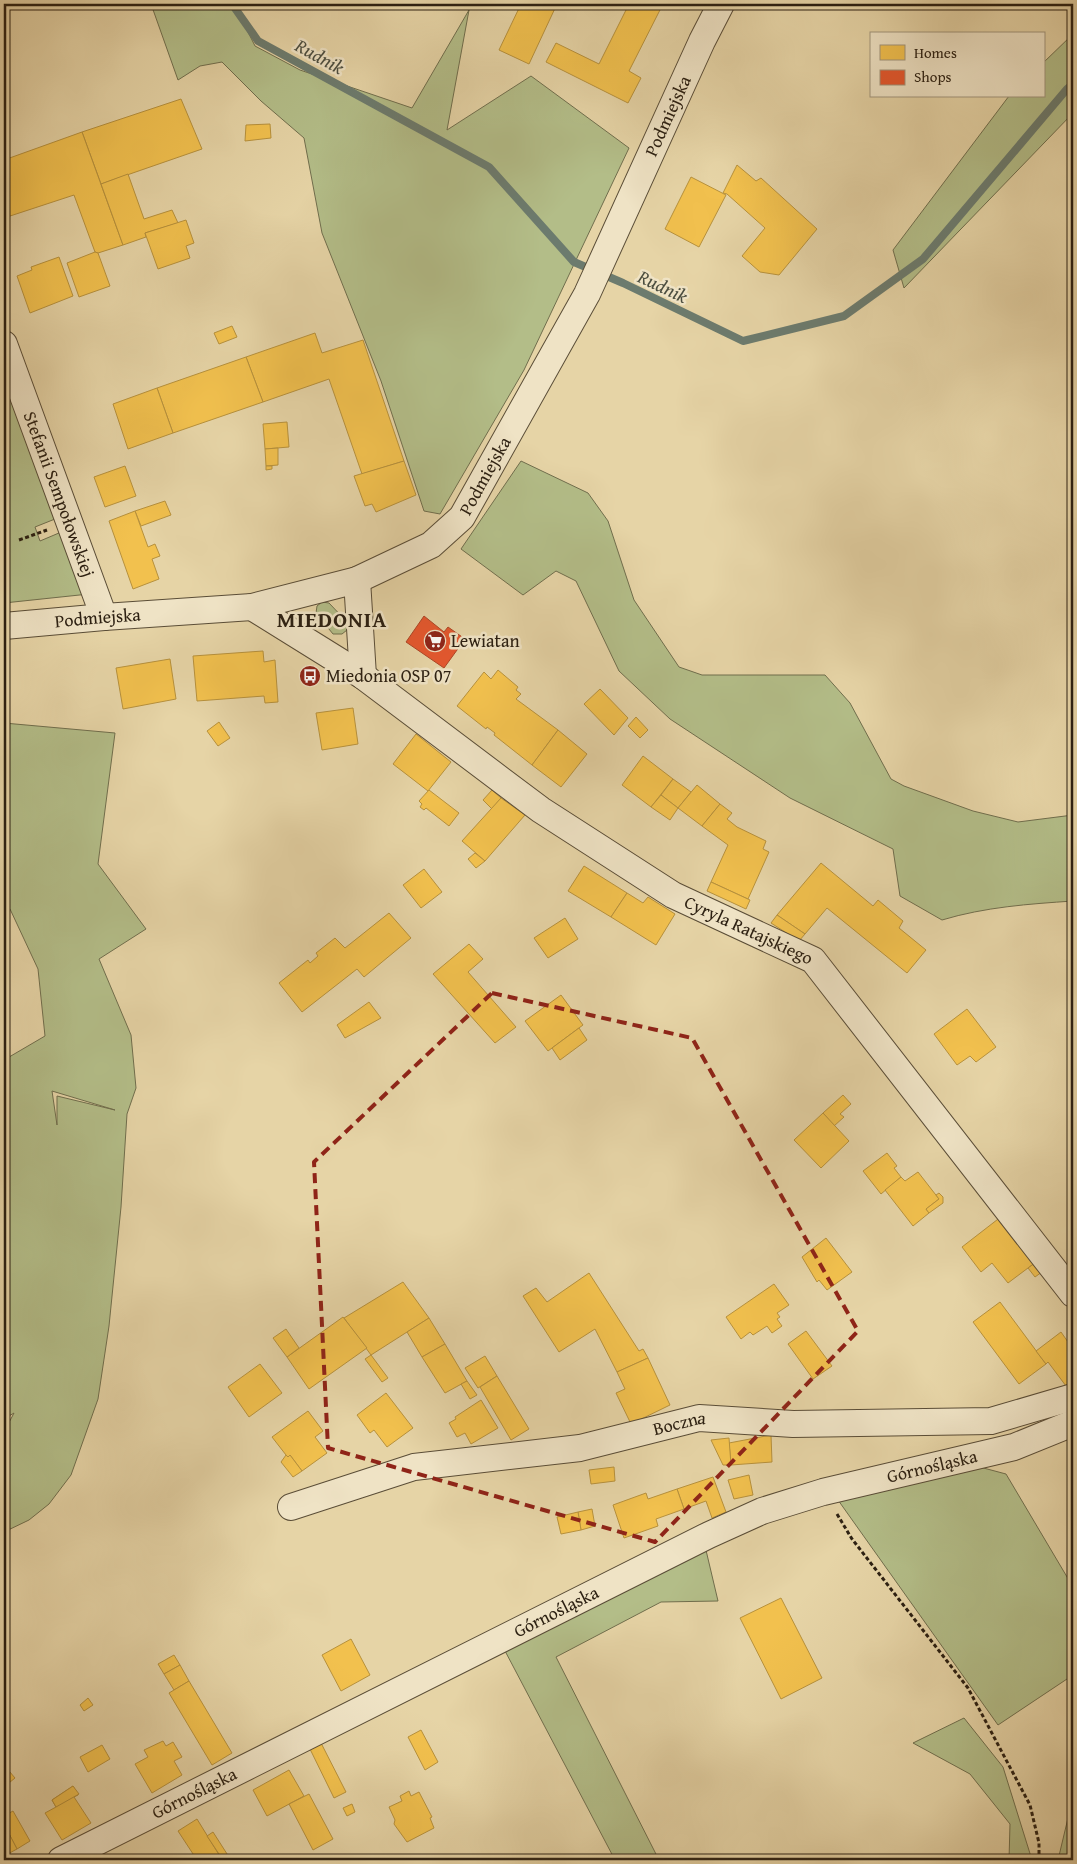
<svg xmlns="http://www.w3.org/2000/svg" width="1077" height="1864" viewBox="0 0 1077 1864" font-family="'Gentium Book Plus',serif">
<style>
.green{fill:#b3bd88;stroke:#706e4d;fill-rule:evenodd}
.homes{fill:#f2c14e;stroke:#b7913c}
.shops{fill:#e4572e;stroke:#ad4626}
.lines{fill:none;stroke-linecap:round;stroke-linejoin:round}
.stream{stroke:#6c7b6e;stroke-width:8}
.minor-casing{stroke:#5a4d37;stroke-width:28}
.path{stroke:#2c2012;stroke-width:3;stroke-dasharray:4 2.5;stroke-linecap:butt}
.minor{stroke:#efe3c5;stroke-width:26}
.marked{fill:none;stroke:#8f2418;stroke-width:4;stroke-dasharray:10 6;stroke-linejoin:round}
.labels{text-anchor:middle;stroke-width:5;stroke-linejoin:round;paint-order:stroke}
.street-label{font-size:18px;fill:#2c2012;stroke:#efe3c5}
.poi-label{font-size:18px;fill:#2c2012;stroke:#efe3c5;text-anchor:start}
.water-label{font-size:19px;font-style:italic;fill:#4c4e40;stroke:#efe3c5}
.district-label{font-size:22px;font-weight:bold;letter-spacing:1px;fill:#2c2012;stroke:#efe3c5}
</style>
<rect width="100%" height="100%" fill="#e6d4a6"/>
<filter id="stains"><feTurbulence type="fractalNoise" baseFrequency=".004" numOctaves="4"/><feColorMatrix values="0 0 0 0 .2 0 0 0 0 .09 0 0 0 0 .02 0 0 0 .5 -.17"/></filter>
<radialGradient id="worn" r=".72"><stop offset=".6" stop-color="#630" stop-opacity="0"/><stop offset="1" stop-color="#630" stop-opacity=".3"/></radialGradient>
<g class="green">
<path d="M151 4H234L255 46 300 70 412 108 469 10 447 130 531 76 629 148 524 370 440 514 424 511 381 381 322 233 304 138 261 101 222 62 200 66 178 80Z"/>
<path d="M1073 34V113L904 288 893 250 1009 96H1043V63Z"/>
<path d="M4 362 60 517 35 527 40 541 66 530 89 594 4 603Z"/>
<path d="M521 461 588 493 608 521 634 600 679 667 702 675H825L850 703 891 779 904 786 973 811 1018 822 1073 815V901C1029 904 985 907 942 920L900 896 893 849 790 798 670 719 619 671 576 581 556 571 523 595 461 549Z"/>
<path d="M322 602 329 603 348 623 347 630 342 634H333L316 613 317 606Z"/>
<path d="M4 723 115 733 98 864 146 929 99 959 131 1035 136 1088 127 1114 121 1207 109 1326 98 1399 71 1475 49 1504 29 1520 4 1532V1432L14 1413 4 1419V1060L45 1036 38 969 10 909 4 903ZM52 1091 115 1110 57 1096V1125Z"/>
<path d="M976 1466 1006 1474 1073 1587V1675L998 1725 838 1500Z"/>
<path d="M705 1546 718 1601 661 1602 556 1657 659 1860H615L504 1649Z"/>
<path d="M964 1718 1003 1767 1032 1860H1009L1010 1824 970 1774 913 1743Z"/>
<path d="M1068 1818 1073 1819V1860H1058Z"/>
</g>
<g class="homes">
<path d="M521 4H557L529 64 499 50Z"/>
<path d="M629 4H663L629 71 641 78 628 103 546 62 556 43 599 64Z"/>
<path d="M181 99 202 149 101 184 82 132Z"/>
<path d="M270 124 271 138 245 141 246 125Z"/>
<path d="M82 132 123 245 98 253 95 252 74 195 4 218V160Z"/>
<path d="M737 165 756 181 761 178 817 229 779 275 760 272 742 256 765 228 727 194 723 193Z"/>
<path d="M128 174 144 219 172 210 178 223 145 233 146 237 123 245 101 184Z"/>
<path d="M691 177 726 195 699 247 665 229Z"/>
<path d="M186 220 194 243 186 246 190 258 158 269 145 233Z"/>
<path d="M95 252 98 253 110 286 79 297 67 263Z"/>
<path d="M59 257 73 296 30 313 17 276 32 270 31 267Z"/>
<path d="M232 326 237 337 219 344 214 333Z"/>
<path d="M315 333 322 353 363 340 404 461 362 474 329 379 263 402 246 357Z"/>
<path d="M246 357 263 402 173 433 157 388Z"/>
<path d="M157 388 173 433 128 449 113 404Z"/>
<path d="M287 422 289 447 265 449 263 424Z"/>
<path d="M278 448V465L266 466 265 449Z"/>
<path d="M404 461 416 495 376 512 372 504 365 506 354 476Z"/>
<path d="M125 466 136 496 105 507 94 477Z"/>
<path d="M266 466H272V469L266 470Z"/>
<path d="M165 501 171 515 141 526 135 511Z"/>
<path d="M135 511 148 547 155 544 160 556 152 559 159 579 133 589 109 521Z"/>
<path d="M263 651 264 662 275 660 278 702 265 703 264 696 197 701 193 656Z"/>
<path d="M170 659 176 699 123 709 116 668Z"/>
<path d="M498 670 518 687 516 690 521 694 516 699 558 730 532 765 494 735 495 733 487 727 486 729 457 706 484 672 491 679Z"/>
<path d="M600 689 628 718 614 735 584 704Z"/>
<path d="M353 708 358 744 322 750 316 713Z"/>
<path d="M636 717 648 730 640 738 628 726Z"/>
<path d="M219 722 230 738 218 746 207 731Z"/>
<path d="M558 730 587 754 561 787 532 765Z"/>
<path d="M416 734 451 762 428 791 393 764Z"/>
<path d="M643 756 673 779 651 807 622 785Z"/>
<path d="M673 779 691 792 678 808 661 795Z"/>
<path d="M697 785 720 804 702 826 678 808Z"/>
<path d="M429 790 459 813 449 826 426 808 424 810 420 807 422 804 419 801Z"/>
<path d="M492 790 501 798 492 809 483 800Z"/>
<path d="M661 795 678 808 670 820 651 807Z"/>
<path d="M501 798 525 815 485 861 462 841Z"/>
<path d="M720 804 732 813 727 819 737 827 766 841 763 849 769 852 748 899 711 882 728 845 702 826Z"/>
<path d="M475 853 485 861 476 868 468 859Z"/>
<path d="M821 863 873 906 878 900 903 921 899 928 926 950 907 973 827 908 805 934 777 915Z"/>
<path d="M584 866 627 893 611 917 568 891Z"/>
<path d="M424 869 442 892 421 908 403 885Z"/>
<path d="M711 882 750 900 746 909 707 891Z"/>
<path d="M627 893 643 903 648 897 675 914 656 945 611 917Z"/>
<path d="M389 913 411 938 364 977 357 969 302 1012 279 983 308 960 310 963 318 956 316 953 335 938 345 948Z"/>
<path d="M777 915 805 934 799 941 771 923Z"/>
<path d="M565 918 578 939 548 958 534 938Z"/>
<path d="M469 944 483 959 468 972 516 1027 495 1043 433 974Z"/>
<path d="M561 995 583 1025 548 1051 525 1021Z"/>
<path d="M369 1002 381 1018 345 1038 337 1025Z"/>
<path d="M967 1009 996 1047 976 1062 970 1056 957 1065 934 1034Z"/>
<path d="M579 1028 587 1040 560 1060 552 1048Z"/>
<path d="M843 1095 851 1104 840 1114 844 1117 834 1126 823 1113Z"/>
<path d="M823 1113 849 1141 821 1168 794 1140Z"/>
<path d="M887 1153 897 1166 894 1168 901 1177 881 1194 863 1171Z"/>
<path d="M918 1172 939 1199 926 1209 929 1213 913 1226 885 1190 901 1177 905 1181Z"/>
<path d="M939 1193 943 1197V1203L929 1213 926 1209 939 1199 936 1195Z"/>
<path d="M1002 1216 1036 1262 1008 1283 992 1263 981 1272 962 1247Z"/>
<path d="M826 1238 852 1272 827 1290 819 1280 817 1282 802 1257Z"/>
<path d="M1035 1263 1042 1272 1035 1277 1028 1268Z"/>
<path d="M589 1273 639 1351 643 1349 648 1358 617 1372 595 1329 559 1352 523 1296 536 1288 547 1302Z"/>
<path d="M403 1282 429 1318 371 1355 344 1318Z"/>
<path d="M774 1284 789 1305 777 1313 780 1317 777 1319 782 1326 772 1333 767 1326 753 1335 750 1332 741 1339 726 1317Z"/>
<path d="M1000 1302 1046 1364 1019 1384 973 1322Z"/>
<path d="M343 1317 367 1348 309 1389 287 1357Z"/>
<path d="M429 1318 445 1344 422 1357 407 1332Z"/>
<path d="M286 1329 299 1348 287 1357 273 1338Z"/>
<path d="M806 1331 832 1366 813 1379 788 1344Z"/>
<path d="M1061 1332 1068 1342 1073 1339V1381L1066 1386 1048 1362 1046 1364 1036 1351Z"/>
<path d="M445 1344 467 1381 445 1393 422 1357Z"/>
<path d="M371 1355 388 1378 382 1382 365 1359Z"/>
<path d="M485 1356 497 1376 478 1388 465 1368Z"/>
<path d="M648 1358 670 1405 631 1424 616 1393 625 1389 617 1372Z"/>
<path d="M260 1364 282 1393 249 1417 228 1387Z"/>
<path d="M497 1376 529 1429 511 1440 480 1387Z"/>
<path d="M467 1381 477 1395 470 1399 461 1384Z"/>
<path d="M386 1393 413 1428 387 1447 374 1430 370 1433 357 1415Z"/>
<path d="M481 1400 498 1428 471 1444 465 1433 457 1437 449 1423 456 1419 455 1417Z"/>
<path d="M308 1411 323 1431 315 1437 327 1453 302 1471 290 1455 288 1457 286 1455 272 1437Z"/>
<path d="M771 1435 772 1462 731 1465 729 1443Z"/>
<path d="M729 1438 731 1465H723L711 1440Z"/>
<path d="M286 1455 288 1457 290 1455 302 1471 293 1477 281 1462Z"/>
<path d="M614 1467 615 1481 591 1484 589 1470Z"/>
<path d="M749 1475 753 1495 734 1499 728 1480Z"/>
<path d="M713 1477 726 1512 712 1518 706 1501 684 1509 677 1489Z"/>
<path d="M677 1489 684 1509 656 1519 658 1526 624 1538 613 1505 646 1493 648 1499Z"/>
<path d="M592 1509 595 1526 581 1530 578 1512Z"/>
<path d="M578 1512 581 1530 561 1534 557 1517Z"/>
<path d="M781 1598 822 1678 781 1699 740 1618Z"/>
<path d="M351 1639 370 1675 341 1691 322 1655Z"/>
<path d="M174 1655 180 1665 164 1674 158 1664Z"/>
<path d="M180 1665 189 1681 174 1690 164 1674Z"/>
<path d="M189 1681 232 1753 212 1765 169 1693Z"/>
<path d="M88 1698 93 1705 84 1711 80 1705Z"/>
<path d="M421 1730 438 1762 425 1770 408 1737Z"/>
<path d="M163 1741 166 1746 173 1742 182 1757 174 1761 182 1775 152 1793 135 1764 148 1757 144 1750Z"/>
<path d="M320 1741 346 1792 334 1798 309 1747Z"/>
<path d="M102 1745 110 1759 88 1772 80 1757Z"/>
<path d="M4 1765 15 1778 4 1787Z"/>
<path d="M289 1770 304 1796 267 1816 253 1790Z"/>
<path d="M73 1786 78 1795 74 1797 91 1823 62 1840 45 1813 56 1807 52 1800Z"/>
<path d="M73 1786 79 1794 56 1807 52 1800Z"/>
<path d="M409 1791 411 1796 419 1792 432 1817 430 1818 434 1828 407 1842 394 1824 395 1820 389 1807 402 1801 400 1796Z"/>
<path d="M309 1794 333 1839 313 1850 289 1804Z"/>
<path d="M352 1804 355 1812 347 1816 343 1808Z"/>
<path d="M13 1811 30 1841 17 1849 4 1824V1816Z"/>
<path d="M197 1819 221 1858 216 1860H197L178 1831Z"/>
<path d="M4 1824 17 1849 4 1856Z"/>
<path d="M213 1832 229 1857 223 1860 207 1836Z"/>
</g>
<path class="shops" d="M424 616 444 632 448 627 465 639 444 668 406 642Z"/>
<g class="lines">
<path class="stream" d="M232 4 258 41 489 167 574 262 623 283 743 341 844 316 923 259 1067 89 1073 84"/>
<g class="minor-casing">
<g id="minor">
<path id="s1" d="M4 344 104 617"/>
<path d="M357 580 363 676"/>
<path id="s2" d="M252 607 363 676 541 810 673 895 813 960 1073 1294"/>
<path id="s3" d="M4 626 104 617 252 607 357 580 431 545 462 517 587 294 702 41 721 4"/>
<path id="s4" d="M291 1507 414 1467 580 1448 699 1418 793 1424 991 1421 1073 1397"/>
<path id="s5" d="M61 1860 709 1535 762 1511 823 1492 1014 1447 1073 1423"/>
</g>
</g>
<g class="path">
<path d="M19 540 47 530"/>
<path d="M837 1514 852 1539 968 1688 1030 1805 1039 1843V1860"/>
</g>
<use href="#minor" class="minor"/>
</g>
<path class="marked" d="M492 993 692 1038 858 1331 655 1542 328 1448 314 1162Z"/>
<defs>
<g id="supermarket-disc" transform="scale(1.125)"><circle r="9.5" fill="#8f2418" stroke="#efe3c5"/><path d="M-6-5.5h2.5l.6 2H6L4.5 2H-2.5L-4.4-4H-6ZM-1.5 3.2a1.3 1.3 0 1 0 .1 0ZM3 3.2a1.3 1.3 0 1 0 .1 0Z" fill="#fff"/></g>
<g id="bus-disc" transform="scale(1.125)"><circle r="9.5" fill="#8f2418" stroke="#efe3c5"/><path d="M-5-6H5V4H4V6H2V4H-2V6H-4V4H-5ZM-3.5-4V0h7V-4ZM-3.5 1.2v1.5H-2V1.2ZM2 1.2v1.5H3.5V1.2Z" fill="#fff"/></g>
</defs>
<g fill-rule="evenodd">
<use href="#supermarket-disc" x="435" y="641"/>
<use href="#bus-disc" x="310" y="676"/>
</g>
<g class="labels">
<g class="street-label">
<text dy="6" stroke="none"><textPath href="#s3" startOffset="932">Podmiejska</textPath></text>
<text dy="6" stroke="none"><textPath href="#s3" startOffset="528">Podmiejska</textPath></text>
<text dy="6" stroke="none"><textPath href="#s1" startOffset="160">Stefanii Sempołowskiej</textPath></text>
<text dy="6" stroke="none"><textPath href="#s3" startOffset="94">Podmiejska</textPath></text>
<text dy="6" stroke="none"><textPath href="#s2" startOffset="594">Cyryla Ratajskiego</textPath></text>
<text dy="6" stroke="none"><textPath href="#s4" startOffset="399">Boczna</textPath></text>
<text dy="6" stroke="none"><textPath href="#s5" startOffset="959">Górnośląska</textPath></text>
<text dy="6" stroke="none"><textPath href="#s5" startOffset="554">Górnośląska</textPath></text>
<text dy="6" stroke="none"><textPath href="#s5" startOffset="149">Górnośląska</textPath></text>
</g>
<g class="poi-label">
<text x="451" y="647">Lewiatan</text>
<text x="326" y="682">Miedonia OSP 07</text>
</g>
<g class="water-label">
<text transform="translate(320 56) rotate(29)" y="7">Rudnik</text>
<text transform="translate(663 286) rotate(25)" y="7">Rudnik</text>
</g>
<g class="district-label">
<text x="332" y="627">MIEDONIA</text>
</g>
</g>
<rect width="1077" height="1864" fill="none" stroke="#e6d4a6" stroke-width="20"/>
<rect x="5" y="5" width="1067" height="1854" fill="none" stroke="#2c2012" stroke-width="2.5"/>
<rect x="10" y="10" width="1057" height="1844" fill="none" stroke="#2c2012"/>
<rect x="870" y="32" width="175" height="65" fill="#efe3c5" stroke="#a1957d"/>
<rect x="880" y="45" width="25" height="15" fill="#f2c14e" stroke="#a1957d"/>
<text x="914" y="58" font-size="15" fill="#2c2012">Homes</text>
<rect x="880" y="70" width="25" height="15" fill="#e4572e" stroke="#a1957d"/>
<text x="914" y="82" font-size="15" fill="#2c2012">Shops</text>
<rect width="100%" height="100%" filter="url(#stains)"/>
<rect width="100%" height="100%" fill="url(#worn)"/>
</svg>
